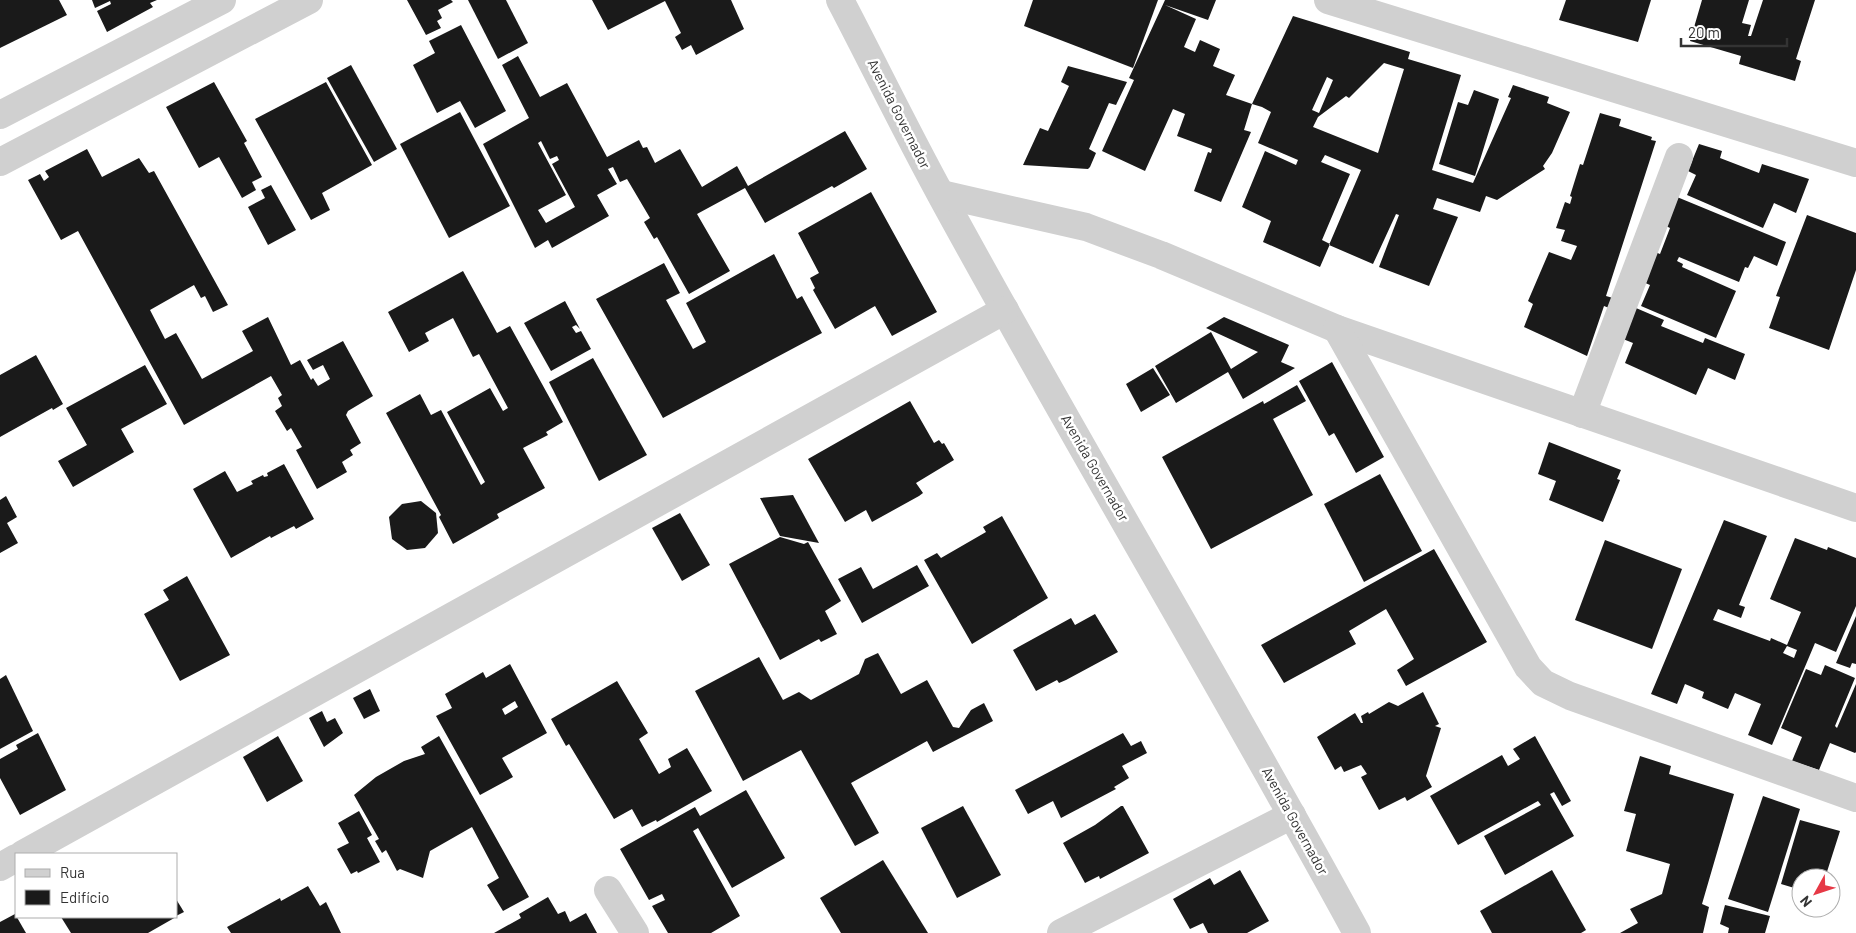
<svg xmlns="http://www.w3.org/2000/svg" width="1856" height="933" viewBox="0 0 1856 933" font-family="Barlow,sans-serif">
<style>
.building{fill:#1a1a1a;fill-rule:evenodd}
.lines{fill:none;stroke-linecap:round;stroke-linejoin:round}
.minor{stroke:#d0d0d0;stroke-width:28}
.labels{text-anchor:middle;stroke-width:5;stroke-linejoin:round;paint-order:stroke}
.street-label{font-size:14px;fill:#333;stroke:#fff}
</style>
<rect width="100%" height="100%" fill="#fff"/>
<g class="building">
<path d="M0 0H59L67 15 0 48Z"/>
<path d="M92 0H157L150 3 153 7 107 32 97 11 111 4 110 1 95 8Z"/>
<path d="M407 0H451L453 2 438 10 442 18 437 21 441 28 426 35Z"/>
<path d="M468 0H506L528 43 498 59Z"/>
<path d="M592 0H731L744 29 696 55 691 45 682 50 675 37 681 33 665 1 608 30Z"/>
<path d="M1033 0H1158L1133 68 1024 26Z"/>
<path d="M1165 0H1216L1208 20 1165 5 1196 19 1184 47 1195 52 1200 40 1220 49 1213 66 1235 75 1226 95 1252 104 1293 16 1410 52 1408 59 1461 75 1432 170 1473 183 1511 98 1508 97 1513 85 1549 97 1547 103 1570 112 1552 153 1543 166 1545 169 1497 200 1486 196 1480 212 1437 198 1433 209 1458 217 1429 286 1379 267 1399 215 1396 214 1373 264 1329 245 1361 170 1325 155 1321 162 1350 174 1322 240 1330 244 1320 267 1263 242 1271 221 1242 207 1265 151 1296 165 1298 160 1258 143 1271 112 1262 107 1252 104 1244 130 1251 132 1221 202 1194 191 1208 152 1211 153 1212 149 1177 136 1185 114 1173 109 1145 171 1102 151 1134 80 1129 78ZM1384 63 1404 69 1378 153 1313 127 1318 117 1346 96 1349 98ZM1327 77 1333 80 1319 113 1312 110Z"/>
<path d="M1566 0H1651L1638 42 1559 20Z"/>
<path d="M1702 0H1749L1742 23 1751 25 1748 36H1751L1763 0H1815L1796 59 1801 61 1795 81 1739 64 1741 56 1690 41Z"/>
<path d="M461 25 506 111 475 128 460 101 437 113 413 65 435 53 429 41Z"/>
<path d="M518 56 540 97 567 83 607 157 639 140 643 148 647 147 655 163 680 149 702 187 737 166 748 186 845 131 867 169 834 188 832 186 765 223 745 188 697 214 730 271 689 294 657 237 654 239 644 222 650 218 627 179 620 182 613 167 608 169 617 184 597 195 609 216 552 248 548 240 535 248 483 144 529 118 502 65ZM541 141 550 159 557 156 559 160 552 164 575 207 546 223 538 210 566 195 538 143Z"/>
<path d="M351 65 397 149 374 162 327 78Z"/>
<path d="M1068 66 1127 82 1116 105 1109 103 1089 149 1096 153 1090 167 1088 169 1023 165 1040 128 1048 131 1069 86 1061 82Z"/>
<path d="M214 82 247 141 244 143 262 177 252 182 256 190 242 198 219 157 199 168 166 107Z"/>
<path d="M326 82 372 165 322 193 330 210 311 220 255 119Z"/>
<path d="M1474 90 1499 99 1475 176 1439 164 1458 102 1468 105Z"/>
<path d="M460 112 510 206 449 238 400 144Z"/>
<path d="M1600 113 1621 119 1619 126 1652 137 1651 140 1656 141 1606 296 1613 298 1609 308 1604 306 1587 356 1524 327 1533 304 1528 301 1549 252 1571 260 1577 246 1561 241 1565 230 1556 228 1565 202 1570 204 1572 197 1570 196 1580 164 1583 165Z"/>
<path d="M1699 144 1722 151 1720 158 1759 173 1762 164 1809 179 1796 213 1774 203 1763 228 1687 195 1696 175 1688 171Z"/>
<path d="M87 149 102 177 139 158 149 173 154 171 228 305 213 312 205 296 201 298 194 285 150 310 165 339 176 333 202 379 253 351 242 331 268 317 291 365 300 360 311 380 313 378 318 386 330 379 323 365 313 370 307 360 343 341 373 396 348 411 346 415 361 443 350 450 353 455 342 462 347 472 317 489 296 450 302 447 291 428 287 431 275 411 282 406 278 398 282 395 271 376 184 425 78 231 61 240 28 180 40 174 44 181 49 177 45 171Z"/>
<path d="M271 185 296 230 268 245 248 207 265 198 261 190Z"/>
<path d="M871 192 937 312 892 336 875 306 835 329 813 290 815 288 810 278 819 273 798 233Z"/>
<path d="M1677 197 1786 242 1777 266 1754 256 1748 268 1745 267 1739 282 1679 257 1677 261 1683 264 1682 267 1736 291 1716 338 1641 306 1650 285 1643 282 1655 252 1660 254 1670 228 1666 226Z"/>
<path d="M1807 215 1856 233V270L1829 350 1769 328 1780 297 1776 296Z"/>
<path d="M774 254 797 299 802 296 822 333 663 418 596 299 664 263 680 293 666 300 693 349 706 342 686 303Z"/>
<path d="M463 271 497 333 510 326 563 422 546 432 548 435 523 448 545 488 497 514 499 518 453 544 439 517 441 515 386 413 420 394 431 415 441 410 481 485 485 482 447 412 490 388 503 411 508 408 479 354 473 357 453 318 425 333 429 341 409 352 388 312Z"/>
<path d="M565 301 580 329 576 325 572 327 576 333 581 331 591 349 551 371 524 323Z"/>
<path d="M1636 308 1664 320 1661 326 1703 343 1705 338 1745 354 1735 380 1708 368 1696 395 1625 363 1633 343 1623 339Z"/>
<path d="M1224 317 1289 345 1281 362 1295 368 1243 399 1228 372 1176 403 1155 366 1211 332 1231 369 1258 352 1206 328Z"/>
<path d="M36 355 63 404 53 410 52 408 0 437V375Z"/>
<path d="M593 358 647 455 599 481 549 382Z"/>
<path d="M1332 362 1384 457 1356 473 1334 433 1329 436 1299 381Z"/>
<path d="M145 365 167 404 121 429 134 452 73 487 58 461 87 445 66 408Z"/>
<path d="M1153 368 1170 395 1141 412 1126 384Z"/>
<path d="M1297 385 1306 401 1273 419 1313 495 1211 549 1162 457 1263 401 1264 404Z"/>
<path d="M910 401 934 443 939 440 942 444 944 443 954 460 916 483 923 493 919 496 872 522 866 510 845 522 808 459Z"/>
<path d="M1549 442 1621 470 1617 479 1620 480 1603 522 1549 500 1556 481 1538 474Z"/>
<path d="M284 464 314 519 296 529 294 526 271 538 270 536 231 558 193 489 225 471 237 492 253 484 251 481 263 475 264 477 268 476 267 473Z"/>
<path d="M1380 474 1422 551 1364 582 1324 504Z"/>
<path d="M793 495 819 543 780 536 760 498Z"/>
<path d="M6 496 17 517 7 523 18 543 0 553V500Z"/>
<path d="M421 501 436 513 438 533 425 548 407 550 392 539 389 517 402 504Z"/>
<path d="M680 513 710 565 682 581 652 528Z"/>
<path d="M1002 516 1048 598 972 644 924 560 937 553 941 558 986 532 983 527Z"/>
<path d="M1724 520 1767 536 1739 605 1745 607 1741 618 1718 609 1713 620 1770 641 1771 638 1787 645 1801 612 1770 599 1795 538 1827 550 1828 547 1856 558V606L1836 652 1815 643 1772 745 1748 735 1761 704 1735 693 1728 709 1702 698 1704 692 1685 684 1677 704 1651 694ZM1787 646 1797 650 1794 658 1783 653Z"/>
<path d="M780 537 804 544 808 542 841 601 825 611 837 634 821 642 819 639 780 660 729 564Z"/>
<path d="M1605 540 1682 569 1652 649 1575 620Z"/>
<path d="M1434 549 1487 642 1406 686 1397 670 1414 659 1386 609 1349 631 1356 644 1284 683 1261 645Z"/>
<path d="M917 565 929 586 862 623 838 579 861 567 873 589Z"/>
<path d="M187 576 230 655 180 681 144 614 169 600 163 590Z"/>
<path d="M1095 614 1118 652 1066 680 1059 683 1057 680 1036 691 1013 650 1071 618 1075 625Z"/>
<path d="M1856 616V664L1852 663 1850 668 1836 663Z"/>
<path d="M878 653 901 694 927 680 953 727 959 728 971 710 984 703 993 721 933 752 927 741 851 783 879 833 855 846 801 750 743 781 695 691 759 657 783 700 799 692 811 700 859 674 865 659Z"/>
<path d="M510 664 547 733 502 758 513 777 480 795 436 716 452 708 445 694 483 672 486 678ZM515 701 518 707 505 715 502 709Z"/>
<path d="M1825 665 1855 678 1835 726 1837 728 1856 684V752L1855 753 1830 743 1819 770 1792 761 1802 737 1781 728 1806 669 1821 675Z"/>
<path d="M6 675 33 731 0 749V679Z"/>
<path d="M617 681 648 733 639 739 659 774 671 767 668 759 687 748 712 791 657 822 656 820 642 827 632 809 614 819 569 744 566 746 551 719Z"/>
<path d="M370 689 380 711 364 719 353 698Z"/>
<path d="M1423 692 1439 724 1435 726 1441 728 1426 776 1432 787 1407 801 1405 797 1379 810 1361 777 1367 774 1361 765 1344 772 1341 766 1335 770 1317 737 1355 713 1361 723H1363L1361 716 1368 712 1369 714 1389 702 1398 706Z"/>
<path d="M322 711 327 722 335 718 343 733 324 747 309 718Z"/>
<path d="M38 733 66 790 20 815 0 778V759L18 749 16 745Z"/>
<path d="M1123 733 1131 746 1141 741 1147 753 1122 766 1129 778 1114 787 1116 789 1061 818 1053 801 1028 814 1015 790Z"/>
<path d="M278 736 303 781 267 802 243 757Z"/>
<path d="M439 736 529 897 503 911 487 885 499 878 472 827 430 851 423 878 400 869 397 871 386 850 382 853 375 841 379 839 354 795 376 777 404 761 425 754 421 747Z"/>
<path d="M1535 736 1571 801 1562 806 1554 792 1550 794 1574 836 1505 875 1484 836 1541 805 1538 801 1458 845 1430 796 1502 755 1508 766 1520 759 1513 749Z"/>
<path d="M1640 756 1671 766 1669 774 1734 794 1702 904 1709 907 1703 933H1620L1638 923 1630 909 1662 894 1670 864 1626 851 1636 814 1624 811Z"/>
<path d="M746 790 785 858 732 888 698 828 693 831 740 916 711 933H668L652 906 665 900 662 894 649 900 620 849 695 807 700 816Z"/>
<path d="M1763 796 1800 809 1768 912 1728 899Z"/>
<path d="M963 806 1001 875 957 898 921 828Z"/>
<path d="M1121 806H1123L1149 853 1100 879 1099 876 1085 883 1063 843 1095 825Z"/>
<path d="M359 811 372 835 367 838 380 862 358 873 357 871 351 874 337 849 349 843 338 823Z"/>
<path d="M1800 820 1840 831 1825 878H1801V890L1781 884Z"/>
<path d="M883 860 928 933H841L820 898Z"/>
<path d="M1240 870 1269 921 1247 933H1208L1203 923 1190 929 1173 899 1210 878 1214 885Z"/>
<path d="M1552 870 1586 930 1581 933H1492L1480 911Z"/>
<path d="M308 886 320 906 326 902 341 933H231L227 927 280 898 281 901Z"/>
<path d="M548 897 558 914 565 911 570 922 586 913 597 933H494L521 918 519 914Z"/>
<path d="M176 899 184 912 176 916Z"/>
<path d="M1725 905 1770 916 1765 933H1728L1729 928 1720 924Z"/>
<path d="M15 914 26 933H0V922Z"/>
<path d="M61 917H176L148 933H71Z"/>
</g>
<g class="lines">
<g class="minor">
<path d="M840 0C874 65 906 131 941 195 1076 443 1222 685 1357 933"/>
<path d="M1328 0 1856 163"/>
<path d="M0 115 222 0"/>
<path d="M0 162 309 0"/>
<path d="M941 194 1086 227 1161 255 1337 329 1856 508"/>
<path d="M1337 329 1528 667 1543 683 1570 696 1856 798"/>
<path d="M1582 414 1679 157"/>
<path d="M23 854 1005 310"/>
<path d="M0 867 16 858"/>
<path d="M608 890 635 933"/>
<path d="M1061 933 1292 815"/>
</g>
</g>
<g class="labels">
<g class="street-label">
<text transform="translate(899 114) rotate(63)" y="5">Avenida Governador</text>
<text transform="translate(1095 468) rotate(60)" y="5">Avenida Governador</text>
<text transform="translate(1295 821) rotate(61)" y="5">Avenida Governador</text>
</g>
</g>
<rect x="15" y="853" width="162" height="65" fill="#ffffff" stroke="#adadad"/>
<rect x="25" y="869" width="25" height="8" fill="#d0d0d0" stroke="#adadad"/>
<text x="60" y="878" font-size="15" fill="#333333">Rua</text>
<rect x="25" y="890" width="25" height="15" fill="#1a1a1a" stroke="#adadad"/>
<text x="60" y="903" font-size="15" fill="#333333">Edifício</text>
<g transform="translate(1816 893) rotate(230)"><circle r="24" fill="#ffffff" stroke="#adadad"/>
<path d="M0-4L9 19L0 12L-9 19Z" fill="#e63946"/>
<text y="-8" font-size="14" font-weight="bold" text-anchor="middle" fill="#333333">N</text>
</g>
<path d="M1681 38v8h106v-8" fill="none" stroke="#333333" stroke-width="2.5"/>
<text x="1688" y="38" font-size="15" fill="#333333" stroke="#ffffff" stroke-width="4" paint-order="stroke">20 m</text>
</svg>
